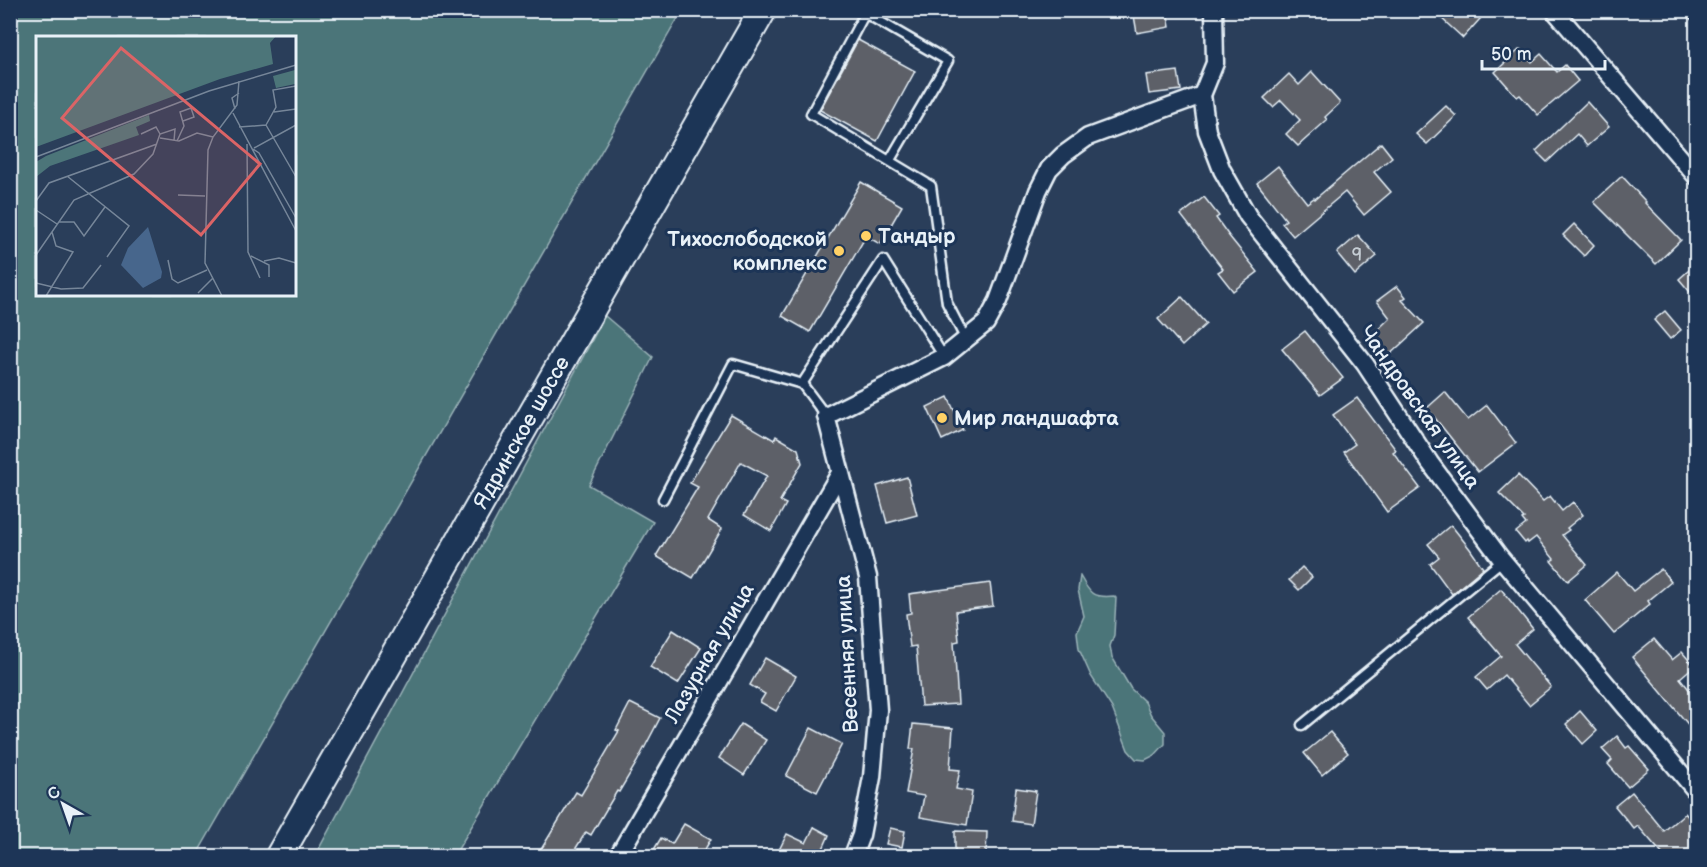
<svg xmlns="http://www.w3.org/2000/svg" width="1707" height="867" viewBox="0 0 1707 867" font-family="'Balsamiq Sans',sans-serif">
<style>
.green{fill:#4c7579;stroke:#9ab3b8;stroke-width:1.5;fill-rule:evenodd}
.building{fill:#5d6067;stroke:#e8f1f8;stroke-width:1.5}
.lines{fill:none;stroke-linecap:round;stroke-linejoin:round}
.lane-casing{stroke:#e8f1f8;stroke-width:13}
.street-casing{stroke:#e8f1f8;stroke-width:21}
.primary-casing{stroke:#e8f1f8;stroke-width:30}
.lane{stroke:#1d3557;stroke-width:8}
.street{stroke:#1d3557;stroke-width:16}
.primary{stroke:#1d3557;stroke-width:26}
.poi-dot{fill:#ffd166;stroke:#1d3557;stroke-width:2}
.labels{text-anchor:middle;stroke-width:6;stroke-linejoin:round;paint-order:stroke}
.number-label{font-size:18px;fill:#c5cdd4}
.poi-label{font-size:21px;font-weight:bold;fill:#e8f1f8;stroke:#1d3557;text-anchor:start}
.street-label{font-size:21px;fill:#e8f1f8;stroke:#1d3557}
.inset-road{fill:none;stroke:#768699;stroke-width:1.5}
.view{fill:#db6466;fill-opacity:0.15;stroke:#db6466;stroke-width:3}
.inset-edge{fill:none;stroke:#e8f1f8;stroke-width:3}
</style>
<rect width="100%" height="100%" fill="#2a3e5a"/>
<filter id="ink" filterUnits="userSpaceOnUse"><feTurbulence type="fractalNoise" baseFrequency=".0167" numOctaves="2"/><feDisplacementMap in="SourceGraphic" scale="12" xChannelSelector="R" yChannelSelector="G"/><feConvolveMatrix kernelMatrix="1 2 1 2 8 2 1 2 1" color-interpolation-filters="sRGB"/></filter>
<g filter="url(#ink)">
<g class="green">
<path d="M10 11H682L196 856H11ZM38 38H294V294H38Z"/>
<path d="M605 316 653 357 589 485 653 522 454 856H315Z"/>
<path d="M1080 576C1090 594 1092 598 1114 596L1116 598 1114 635 1110 646 1112 657 1131 689 1145 702 1151 715 1165 732V744L1155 755 1145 760 1136 759 1128 750 1112 708 1091 676 1079 649 1077 632 1084 616 1078 590Z"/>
</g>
<g class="building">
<path d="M1133 10H1167L1170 27 1137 33Z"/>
<path d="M1446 10H1488L1463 38 1440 17Z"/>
<path d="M858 40 915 71 877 141 820 110Z"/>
<path d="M1520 49 1532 62 1541 54 1557 72 1565 65 1578 81 1538 115 1520 95 1517 97 1495 72Z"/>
<path d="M1178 71 1181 90 1149 94 1146 75Z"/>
<path d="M1312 72 1340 103 1325 117 1327 120 1298 146 1286 134 1300 120 1281 100 1273 107 1264 98 1289 74 1299 85Z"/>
<path d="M1587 102 1609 127 1587 146 1577 134 1547 162 1536 151Z"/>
<path d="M1446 106 1456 116 1427 144 1416 134Z"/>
<path d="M1381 143 1392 157 1374 172 1391 192 1364 215 1345 192 1293 236 1282 223 1286 220 1257 183 1278 166 1307 203 1314 198 1315 199Z"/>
<path d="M1622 176 1646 202 1645 203 1681 240 1656 264 1594 202Z"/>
<path d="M861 182 902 206 880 244 866 236 810 332 782 316Z"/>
<path d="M1204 197 1219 216 1216 218 1229 236 1258 272 1233 291 1218 272 1223 269 1181 215Z"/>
<path d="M1574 224 1594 245 1584 256 1563 235Z"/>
<path d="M1358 235 1377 256 1355 275 1337 253Z"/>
<path d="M1696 264V299L1679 279Z"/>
<path d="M1397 286 1406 297 1402 300 1424 323 1387 357 1369 338 1390 318 1377 301Z"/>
<path d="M1182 297 1206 324 1182 346 1158 319Z"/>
<path d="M1665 311 1681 330 1670 339 1654 320Z"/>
<path d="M1305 331 1343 378 1320 395 1282 349Z"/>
<path d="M1445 392 1468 420 1487 405 1516 443 1478 472 1427 408Z"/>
<path d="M948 397 963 430 942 440 927 407Z"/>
<path d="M1357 398 1396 450 1393 452 1420 488 1387 512 1344 452 1355 444 1333 415Z"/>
<path d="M731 415 774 440 776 436 798 449 802 463 780 501 786 504 771 531 744 515 767 476 741 462 708 520 722 529 693 578 656 556 698 487 690 483Z"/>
<path d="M1518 475 1543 501 1550 496 1562 511 1573 502 1583 515 1567 528 1569 530 1562 535 1587 565 1568 581 1551 561 1554 559 1536 537 1528 543 1527 541 1525 543 1516 532 1526 524 1522 519 1524 518 1499 493Z"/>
<path d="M907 477 917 515 887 523 877 486Z"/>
<path d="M1451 525 1470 549 1483 568 1452 594 1430 564 1439 557 1428 544Z"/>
<path d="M1302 567 1312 577 1299 590 1289 580Z"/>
<path d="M1661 569 1671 582 1648 601 1650 604 1614 634 1585 600 1617 572 1633 591Z"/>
<path d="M990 583 993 606 956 611 959 641 954 642 958 704 921 706 916 646 910 647 906 614 911 613 909 594Z"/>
<path d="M1501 589 1533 629 1515 644 1551 687 1529 705 1504 675 1487 690 1476 677 1501 656 1468 617Z"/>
<path d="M673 630 701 648 678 684 650 667Z"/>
<path d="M1654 639 1672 660 1682 652 1694 666 1680 678 1696 698V734L1632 657Z"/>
<path d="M765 658 796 676 776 711 760 702 765 694 750 685Z"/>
<path d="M630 703 660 718 637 762 619 792 617 791 591 835 586 832 571 856H537L576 792 581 795 619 731 616 730Z"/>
<path d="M1580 711 1597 731 1583 744 1566 724Z"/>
<path d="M741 724 766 740 744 775 719 758Z"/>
<path d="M913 724 953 728 950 769 960 770 956 789 972 792 967 825 920 817 924 796 906 793 914 749H910Z"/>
<path d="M811 728 842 744 817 792 786 776Z"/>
<path d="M1330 732 1348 753 1322 775 1304 753Z"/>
<path d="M1617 736 1626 748 1629 746 1649 769 1628 787 1608 764 1612 760 1602 749Z"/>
<path d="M1016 788 1036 791 1031 824 1012 821Z"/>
<path d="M1632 792 1664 831 1685 813 1696 826V856H1664L1638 826 1634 829 1615 806Z"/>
<path d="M684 824 711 839 701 856H650L661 838 672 844Z"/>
<path d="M814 827 829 835 822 851 834 856H776L787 834 806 843Z"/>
<path d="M890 828 905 831 902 847 886 844Z"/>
<path d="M955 831 987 832 986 855 955 854Z"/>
</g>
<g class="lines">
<g class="lane-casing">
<g id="lane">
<path d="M890 160 948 61 865 13 811 114 931 186 947 303 966 340"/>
<path d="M826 416 802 384 883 260 944 357"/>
<path d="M663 499 733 364 802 384"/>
<path d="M1302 725 1503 560"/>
</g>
</g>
<g class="street-casing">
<g id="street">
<path d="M1214 10 1215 63 1202 95 1207 131 1222 170 1248 216 1365 364 1430 463 1499 556 1696 791"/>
<path d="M1554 10 1696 176"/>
<path d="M1695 10 1696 11"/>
<path d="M618 856 840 473"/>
<path d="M853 856 861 835 872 777 878 710 868 577 826 416 944 357 986 323 998 301 1038 191 1049 169 1063 155 1088 137 1202 95"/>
</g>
</g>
<g class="primary-casing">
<g id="primary">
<path id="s1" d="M279 856 763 10"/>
</g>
</g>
<use href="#lane" class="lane"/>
<use href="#street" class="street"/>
<use href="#primary" class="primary"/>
</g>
</g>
<g class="poi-dot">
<circle cx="866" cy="236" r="6"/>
<circle cx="839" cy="251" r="6"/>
<circle cx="942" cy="418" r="6"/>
</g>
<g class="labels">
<g class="number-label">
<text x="1357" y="261">9</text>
</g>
<g class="poi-label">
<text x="878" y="243">Тандыр</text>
<text x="827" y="246" text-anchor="end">Тихослободской<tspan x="827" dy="24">комплекс</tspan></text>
<text x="954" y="425">Мир ландшафта</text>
</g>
<g class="street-label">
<text transform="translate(1420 407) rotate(55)" y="7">Чандровская улица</text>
<text dy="7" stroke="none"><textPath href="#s1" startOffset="488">Ядринское шоссе</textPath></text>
<text transform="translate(709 653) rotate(-60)" y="7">Лазурная улица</text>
<text transform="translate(847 654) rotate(-93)" y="7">Весенняя улица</text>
</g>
</g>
<g transform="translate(36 36)">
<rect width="260" height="260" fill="#2a3e5a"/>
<path d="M0 0H240L234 7 237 28 184 43 0 111ZM259 34V48L240 52 237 40ZM113 79 114 85 100 91 103 99 14 130 0 141V126L10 120Z" fill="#4c7579"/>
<path d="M112 191 126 236 125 242 107 252 85 229 92 212Z" fill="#47668c"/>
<path class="inset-road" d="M199 73 196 62 203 57M238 76 260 73M197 77 260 195M230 89 240 71 237 54 260 50M230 89 260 141M203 91 230 89M105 98 120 91 124 98M124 102 143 105 161 97 177 101M141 105 148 90 144 76 155 72 158 81 147 85M211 108 212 216 224 242M218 112 260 89M217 113 223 117 260 182M0 121 173 55 260 29M31 140 93 190 71 221M142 159 169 160M0 165 13 147 121 108M0 174 21 188M23 186H38L48 200 69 171M0 219 38 164 98 138 117 118 124 98 139 93 138 105M215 220 233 229V241M132 224 136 243 142 247 171 234M228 225 243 222 260 227M0 247 25 253 47 252 65 229M162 257 177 242M10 260 37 216 20 210 16 196M186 260 169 227 172 114 177 101 201 69 203 45"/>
<path class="view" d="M85 12 224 128 165 199 26 82Z"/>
<rect width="260" height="260" class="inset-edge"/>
</g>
<rect width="1707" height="867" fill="none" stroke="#1d3557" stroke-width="36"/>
<rect x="18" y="18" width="1671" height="831" fill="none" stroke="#e8f1f8" stroke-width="2" filter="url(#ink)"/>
<g transform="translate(63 804) rotate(320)" stroke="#1d3557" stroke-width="4.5" paint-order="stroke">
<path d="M0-4.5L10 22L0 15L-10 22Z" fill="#e8f1f8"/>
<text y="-9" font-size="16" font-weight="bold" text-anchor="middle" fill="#e8f1f8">С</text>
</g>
<path d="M1482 60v9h123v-9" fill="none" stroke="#e8f1f8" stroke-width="3"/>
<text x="1491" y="60" font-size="18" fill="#e8f1f8" stroke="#1d3557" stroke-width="4.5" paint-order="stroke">50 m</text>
</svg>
